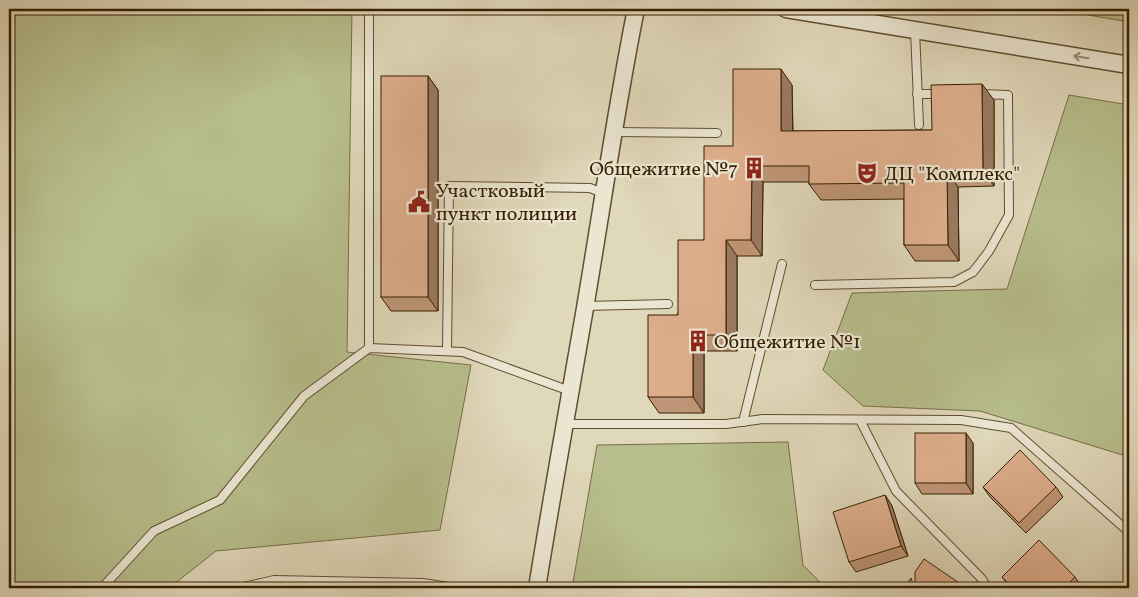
<svg xmlns="http://www.w3.org/2000/svg" width="1138" height="597" viewBox="0 0 1138 597" font-family="Vollkorn,serif">
<style>
.green{fill:#b7bd8c;stroke:#776e46}
.lines{fill:none;stroke-linecap:round;stroke-linejoin:round}
.lane-casing{stroke:#614d2e;stroke-width:10}
.street-casing{stroke:#614d2e;stroke-width:19}
.lane{stroke:#ebe6d2;stroke-width:8}
.street{stroke:#ebe6d2;stroke-width:16}
.wall{fill:#bf9678;stroke:#371f00}
.shaded-wall{fill:#9b7a62;stroke:#371f00}
.building{fill:#deae8c;stroke:#371f00}
.oneway{stroke:#9a8c74}
.labels{text-anchor:middle;stroke-width:4.5;stroke-linejoin:round;paint-order:stroke}
.poi-label{font-size:20px;fill:#371f00;stroke:#ebe6d2;text-anchor:start}
</style>
<rect width="100%" height="100%" fill="#e0d8ba"/>
<filter id="stains"><feTurbulence type="fractalNoise" baseFrequency=".004" numOctaves="4"/><feColorMatrix values="0 0 0 0 .2 0 0 0 0 .09 0 0 0 0 .02 0 0 0 .5 -.17"/></filter>
<radialGradient id="worn" r=".72"><stop offset=".6" stop-color="#630" stop-opacity="0"/><stop offset="1" stop-color="#630" stop-opacity=".3"/></radialGradient>
<g class="green">
<path d="M9 9H352L347 352 471 365 440 530 216 551 169 588H9Z"/>
<path d="M1053 9H1129V22Z"/>
<path d="M1069 95 1129 105V457L980 411 863 406 823 370 852 293 1007 289Z"/>
<path d="M788 442 803 565 826 588H572L597 445Z"/>
</g>
<g class="lines">
<g class="lane-casing">
<g id="lane">
<path d="M369 9V348"/>
<path d="M915 30 919 125"/>
<path d="M917 94H940"/>
<path d="M614 132 717 133"/>
<path d="M815 285 954 282 973 272 989 251 1009 215 1008 95 979 94"/>
<path d="M585 306 668 304"/>
<path d="M447 351 449 186 590 188 603 193"/>
<path d="M860 420 896 491 982 579 987 588"/>
<path d="M743 422 782 264"/>
<path d="M564 424H726L763 419 961 420 1011 428 1129 532"/>
<path d="M102 588 154 531 220 500 304 396 369 348 463 352 570 391"/>
<path d="M239 588 274 580 423 583 454 588"/>
</g>
</g>
<g class="street-casing">
<g id="street">
<path d="M786 9 1129 65"/>
<path d="M537 588C552 495 569 401 585 308 602 208 616 108 636 9"/>
</g>
</g>
<use href="#lane" class="lane"/>
<use href="#street" class="street"/>
</g>
<g class="wall">
<path d="M428 76 438 90V311H391L381 297Z"/>
<path d="M792 85 793 131 932 130 994 100V186L958 187 959 261H915L904 245V199L821 200 809 184V182H763L762 256H737V351H704V413H659L648 397 704 240 733 146Z"/>
<path d="M973 443V494H922L915 483Z"/>
<path d="M983 487H1056L1063 497 1026 533 990 497Z"/>
<path d="M885 495 892 506 908 556 856 572 849 562Z"/>
<path d="M1002 577H1075L1082 587 1081 588H1011Z"/>
</g>
<g class="shaded-wall">
<path d="M781 69 792 85 793 147 781 131Z"/>
<path d="M428 76 438 90V311L428 297Z"/>
<path d="M982 84 994 100V186L983 170Z"/>
<path d="M752 166 763 182 762 256 751 240Z"/>
<path d="M947 171 958 187 959 261 948 245Z"/>
<path d="M726 240 737 256V351L726 335Z"/>
<path d="M693 335 704 351V413L693 397Z"/>
<path d="M966 433 973 443V494L966 483Z"/>
<path d="M885 495 892 506 908 556 901 546Z"/>
</g>
<g class="building">
<path d="M733 69H781V131L932 130 931 85 982 84 983 170 947 171 948 245H904V183L809 184V166H752L751 240H726V335H693V397H648V315H678V240H704V146H733Z"/>
<rect x="381" y="76" width="47" height="221"/>
<rect x="915" y="433" width="51" height="50"/>
<path d="M1020 450 1056 487 1019 523 983 487Z"/>
<path d="M885 495 901 546 849 562 833 512Z"/>
<path d="M1039 540 1075 577 1064 588H1013L1002 577Z"/>
<path d="M924 559 965 587V588H915V572Z"/>
<path d="M911 578 914 588H904Z"/>
</g>
<defs><path id="oneway-shaft" d="M-6 0H5M1.5-3L5.5 0L1.5 3" fill="none" stroke-width="1.6" stroke-linecap="round" stroke-linejoin="round" transform="scale(1.25)"/></defs>
<use class="oneway" href="#oneway-shaft" transform="translate(1081 57) rotate(-171)"/>
<defs>
<g id="building-bare" transform="scale(1.725)"><path d="M-4-6H4V6H1V3H-1V6H-4ZM-2.5-4.3h1.7v1.8h-1.7ZM.8-4.3h1.7v1.8H.8ZM-2.5-1h1.7V.8h-1.7ZM.8-1h1.7V.8H.8Z" fill="#8f2418" stroke="#ebe6d2" stroke-width="2.5" paint-order="stroke"/></g>
<g id="theatre-bare" transform="scale(1.725)"><path d="M-5-5.5Q0-4 5-5.5V0Q5 5 0 6Q-5 5-5 0ZM-3.3-2.5H-1v1.5H-3.3ZM1-2.5H3.3v1.5H1ZM-2.8 1Q0 5.5 2.8 1Z" fill="#8f2418" stroke="#ebe6d2" stroke-width="2.5" paint-order="stroke"/></g>
<g id="civic-bare" transform="scale(1.725)"><path d="M-.6-6.5H3V-4.5H.6V-3L4-1V1h2V6H-6V1h2V-1L-.6-3ZM-1.2 2.5V6h2.4V2.5Z" fill="#8f2418" stroke="#ebe6d2" stroke-width="2.5" paint-order="stroke"/></g>
</defs>
<g fill-rule="evenodd">
<use href="#building-bare" x="754" y="168"/>
<use href="#theatre-bare" x="867" y="173"/>
<use href="#civic-bare" x="419" y="202"/>
<use href="#building-bare" x="698" y="341"/>
</g>
<g class="labels">
<g class="poi-label">
<text x="738" y="175" text-anchor="end">Общежитие №7</text>
<text x="884" y="180">ДЦ "Комплекс"</text>
<text x="436" y="197">Участковый<tspan x="436" dy="23">пункт полиции</tspan></text>
<text x="714" y="348">Общежитие №1</text>
</g>
</g>
<rect width="1138" height="597" fill="none" stroke="#e0d8ba" stroke-width="30"/>
<rect x="10" y="10" width="1118" height="577" fill="none" stroke="#371f00" stroke-width="2.5"/>
<rect x="15" y="15" width="1108" height="567" fill="none" stroke="#371f00"/>
<rect width="100%" height="100%" filter="url(#stains)"/>
<rect width="100%" height="100%" fill="url(#worn)"/>
</svg>
